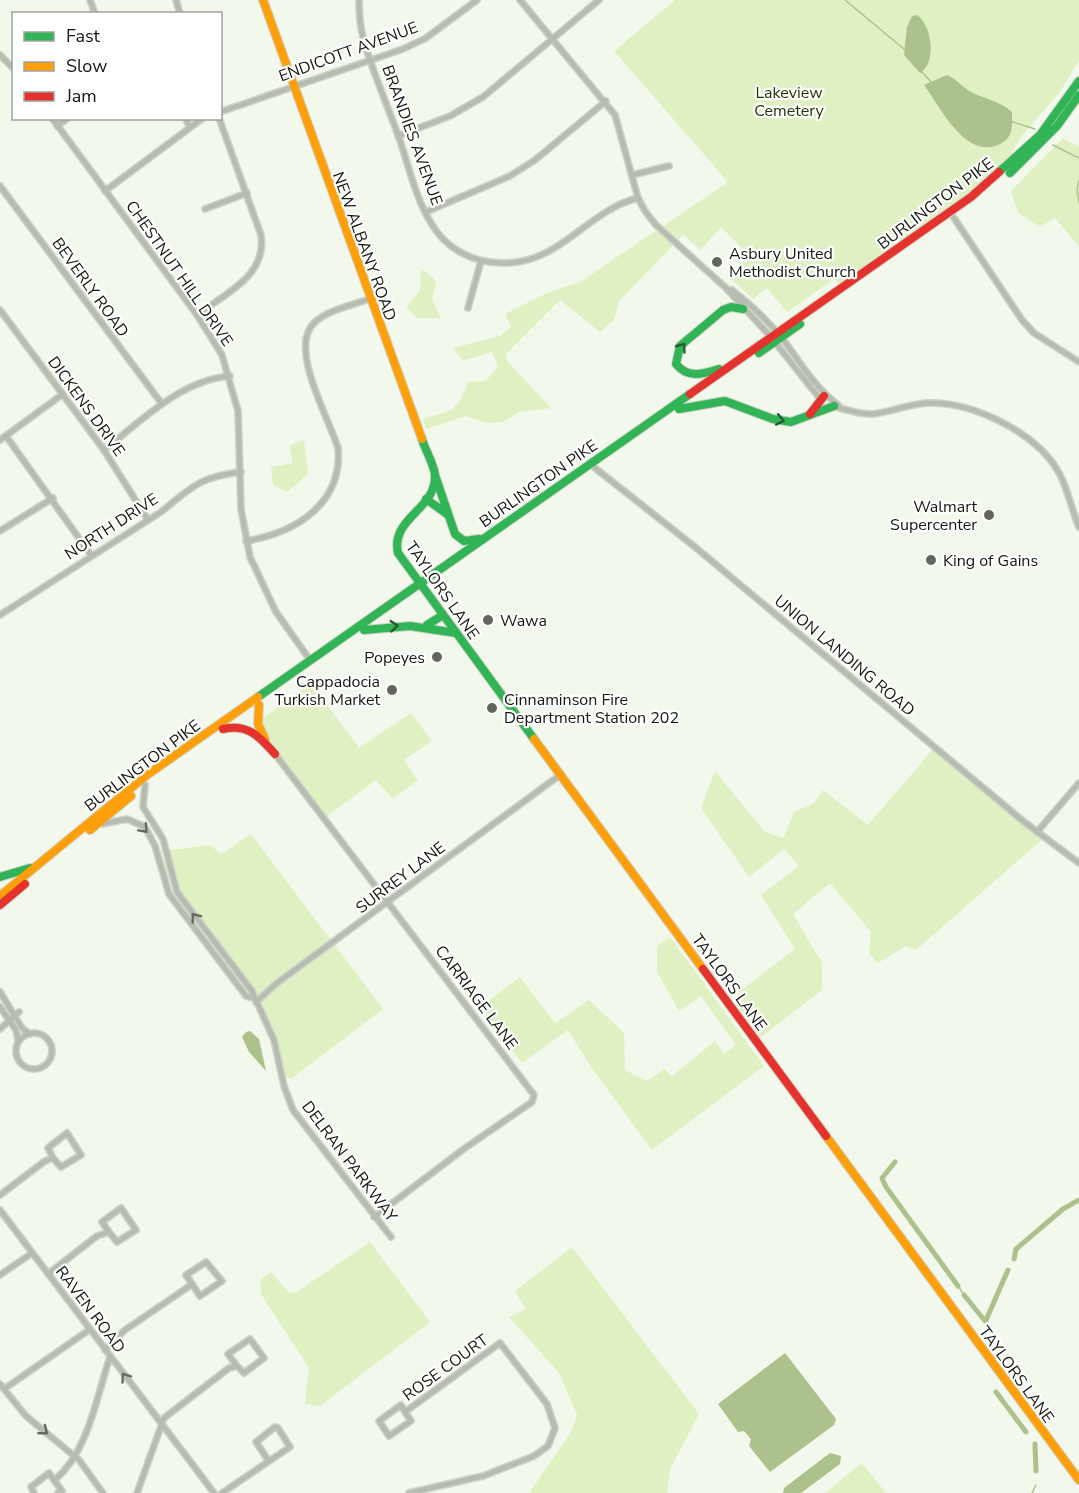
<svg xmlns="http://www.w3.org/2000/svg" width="1079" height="1493" viewBox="0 0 1079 1493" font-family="'Nunito Sans',sans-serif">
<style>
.green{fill:#dff1c3}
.water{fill:#adc18c}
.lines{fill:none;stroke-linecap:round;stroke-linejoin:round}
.stream{stroke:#adc18c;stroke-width:1.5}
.canal{stroke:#adc18c;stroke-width:5}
.street-casing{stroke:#ced3c9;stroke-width:8}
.fast-casing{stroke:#ced3c9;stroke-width:10}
.slow-casing{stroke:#ced3c9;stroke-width:10}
.jam-casing{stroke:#ced3c9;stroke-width:10}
.street{stroke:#b6bcb0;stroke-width:5}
.fast{stroke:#30b455;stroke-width:8}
.slow{stroke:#ff9f0a;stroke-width:8}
.jam{stroke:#e5322d;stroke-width:8}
.oneway{stroke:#215e2e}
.oneway2{stroke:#656a60}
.poi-dot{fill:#62665c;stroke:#fff;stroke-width:2}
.labels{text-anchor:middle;stroke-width:4.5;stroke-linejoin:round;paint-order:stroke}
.street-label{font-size:16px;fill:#14170f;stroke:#fff}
.park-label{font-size:16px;fill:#243400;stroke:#fff}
.poi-label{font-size:16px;fill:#14170f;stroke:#fff;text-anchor:start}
</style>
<rect width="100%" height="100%" fill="#f2f8eb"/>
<g class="green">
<path d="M675 0H1079V60L1060 92 1020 138 1000 173 843 287 834 279 787 312 767 288 753 299 730 278 751 257 721 227 701 250 683 235 619 301 614 320 600 332 560 300 506 354 507 361 551 408 519 412 503 422 486 423 466 416 426 429 423 419C453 410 457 412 468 382L486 381 498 366 492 352 463 361 453 348 500 336 511 327 505 314 547 293 580 282 728 182 614 51Z"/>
<path d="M1063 138 1079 147V247L1055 218 1040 227 1018 213 1011 191Z"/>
<path d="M421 268 436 281 432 299 441 318H418L406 307 420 291Z"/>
<path d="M304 440 308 474 287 492 273 485 271 467 293 463 289 446Z"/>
<path d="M311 683 359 748 411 713 432 741 404 760 418 780 393 799 376 780 323 819 254 725Z"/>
<path d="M935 747 1046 836 916 950 906 946 878 963 869 954 871 932 830 883 793 914 822 963V990L760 1038 734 1004 740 991 795 949 761 895 799 866 784 849 749 877 701 808 715 771 765 832 783 838 794 812 814 803 823 790 868 825Z"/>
<path d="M251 834 383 1009 292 1078H280L265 1019 256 1003 166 874 163 851 209 845 222 854Z"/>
<path d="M670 937 764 1066 652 1150 591 1067 568 1030 522 1063 480 1007 520 977 555 1023 589 1000 624 1033 625 1070 647 1081 664 1069 672 1076 715 1041 724 1054 736 1045 701 996 679 1011 657 972V946Z"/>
<path d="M370 1242 430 1322 320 1406 305 1404 309 1368 261 1294 260 1280 271 1272 289 1293 297 1292Z"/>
<path d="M572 1247 699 1414 670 1469 667 1493H529L572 1431 577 1414 559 1373 509 1317 526 1309 515 1291Z"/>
<path d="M862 1463 886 1493H825Z"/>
</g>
<g class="water">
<path d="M917 15C932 25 937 63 920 73L904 55 907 27 912 16Z"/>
<path d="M947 75C957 79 962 87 971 92 985 99 1000 101 1012 112 1012 126 1014 137 1000 144 965 161 940 106 924 85Z"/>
<path d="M250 1031 259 1039 266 1071 249 1052 242 1037 246 1032Z"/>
<path d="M785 1353 836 1419 834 1425 770 1472 749 1446 751 1439 744 1431 738 1432 718 1404Z"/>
<path d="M830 1453 841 1456 840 1464 801 1493H783L784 1488Z"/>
</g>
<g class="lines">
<g class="stream">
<path d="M845 0 904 49"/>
<path d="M921 71 932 83"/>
<path d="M1010 121 1035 129"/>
<path d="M1053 145 1079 158"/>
<path d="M1079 181 1077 190 1079 203"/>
<path d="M958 1286 964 1295"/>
<path d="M1032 1493 1036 1485"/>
</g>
<g class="canal">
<path d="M895 1162 882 1178 886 1187 958 1286"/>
<path d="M1014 1259 1016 1249 1063 1209 1079 1200"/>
<path d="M964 1295 986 1322"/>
<path d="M986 1320 1008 1270"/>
<path d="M996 1392 1026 1432"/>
<path d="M1035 1444 1036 1471"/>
</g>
<g class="street-casing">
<g id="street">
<path d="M90 0 95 14"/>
<path d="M176 0 180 14"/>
<path d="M359 0C359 14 360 27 364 41 373 73 387 104 398 135 410 168 418 213 443 239 464 260 494 267 523 261 566 252 595 208 638 198"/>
<path d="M520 0 615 115 638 198 645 211 656 225 726 288 770 336 821 400"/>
<path d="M0 55 14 69"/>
<path d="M220 112 403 49 426 38 477 0"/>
<path d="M52 118 197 315 222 355 238 411 241 509 250 557 276 612 310 660"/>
<path d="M185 118 190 127"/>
<path d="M57 126 68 118"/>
<path d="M398 136 450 116 483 97 599 0"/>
<path d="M632 175 669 166"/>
<path d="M0 186 162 404"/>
<path d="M105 191 203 118"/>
<path d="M205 209 247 193"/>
<path d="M426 212 510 176 535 160 606 101"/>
<path d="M954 218 1022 320 1034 333 1079 362"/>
<path d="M732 290C750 304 767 320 782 338 801 363 813 386 838 405"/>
<path d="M468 308 481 261"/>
<path d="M0 310 104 450 148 520"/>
<path d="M197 315C226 293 267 276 261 235L219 118"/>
<path d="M832 406C846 409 859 415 873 414 891 412 909 404 927 403 972 401 1035 432 1058 471 1068 488 1071 509 1079 527"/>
<path d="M6 436 91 555"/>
<path d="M0 440 63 394"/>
<path d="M104 450C141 421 181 380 230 376"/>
<path d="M595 468 695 547 1023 821 1079 863"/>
<path d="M0 531 53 498"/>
<path d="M246 541C295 533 343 504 338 448 329 418 288 348 314 323 329 309 351 306 369 299"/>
<path d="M0 615 161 512C192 487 199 477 241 472"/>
<path d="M275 754 534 1095 532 1102 465 1148 374 1217"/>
<path d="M145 785 143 807 163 839 177 892 252 991 274 1040 284 1086 293 1110 391 1237"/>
<path d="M102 824 127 819 145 827 155 846 169 894 246 996 254 998"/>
<path d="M1037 832 1079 783"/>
<path d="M0 992 22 1028 30 1034"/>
<path d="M256 1002 277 983 560 775"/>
<path d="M0 1007 16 1030 18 1040"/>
<path d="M0 1029 19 1012"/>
<circle cx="34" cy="1051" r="18"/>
<path d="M0 1195 45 1161 53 1158 61 1167 81 1155 67 1133 48 1148 53 1158"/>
<path d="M0 1210 214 1493"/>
<path d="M206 1262 222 1281 200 1296 186 1275Z"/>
<path d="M48 1274 97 1236 109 1232 117 1242 136 1230 121 1208 102 1222 109 1232"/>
<path d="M0 1275 32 1253"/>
<path d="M105 1350 125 1330 191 1285"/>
<path d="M0 1384 26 1416 79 1460 103 1493"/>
<path d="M4 1389 89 1330"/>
<path d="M405 1412 401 1405 379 1421 389 1436 411 1421 405 1412 500 1343 547 1404 555 1428 548 1446 534 1456 483 1476 409 1493"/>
<path d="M55 1480C89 1450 96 1398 110 1357"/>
<path d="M34 1493 31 1487 49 1473 62 1491 58 1493"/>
<path d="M137 1493 164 1418 229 1368 237 1366 244 1373 264 1358 250 1339 228 1354 237 1366"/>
<path d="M222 1493 290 1447 278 1428 275 1427 256 1442 268 1460"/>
</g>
</g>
<g class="fast-casing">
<g id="fast">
<path d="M999 172 1040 135 1079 81"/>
<path d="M1010 173 1057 126 1079 95"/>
<path d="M759 353 800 324"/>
<path d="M719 369C703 374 688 379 676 364L680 346 723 310 731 307 743 309"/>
<path d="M679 409 725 401 773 419 791 422 834 406"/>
<path d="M422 439C425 450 434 464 435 475 437 509 390 518 398 553L534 739"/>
<path d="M435 475 455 534 464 541 479 539"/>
<path d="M426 499 447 514"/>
<path d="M427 625 443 615"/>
<path d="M364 630 410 626 456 633"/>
<path d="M258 697 690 394"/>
<path d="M0 877 30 868"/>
</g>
</g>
<g class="slow-casing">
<g id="slow">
<path d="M263 0 422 439"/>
<path d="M259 705 258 724 265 739"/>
<path d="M534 739 703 969"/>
<path d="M90 830 131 796"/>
<path d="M0 896 147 775 258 697"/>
<path d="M826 1136 1079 1480"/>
</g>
</g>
<g class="jam-casing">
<g id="jam">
<path d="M690 394 971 197 999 172"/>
<path d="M810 414 824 396"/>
<path d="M223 729C248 723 260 737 275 754"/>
<path d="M0 905 25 884"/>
<path d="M703 969 826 1136"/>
</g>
</g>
<use href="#street" class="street"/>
<use href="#fast" class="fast"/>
<use href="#slow" class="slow"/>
<use href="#jam" class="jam"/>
</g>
<defs><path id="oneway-chevron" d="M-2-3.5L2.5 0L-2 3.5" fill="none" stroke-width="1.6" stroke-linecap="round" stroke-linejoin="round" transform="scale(1.5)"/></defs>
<g class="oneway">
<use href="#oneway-chevron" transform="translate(682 347) rotate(-53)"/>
<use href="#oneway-chevron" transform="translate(780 420) rotate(11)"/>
<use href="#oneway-chevron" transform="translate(394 626) rotate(-4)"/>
</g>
<g class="oneway2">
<use href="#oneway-chevron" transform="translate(144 829) rotate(47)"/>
<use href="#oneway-chevron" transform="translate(195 917) rotate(-128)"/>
<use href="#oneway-chevron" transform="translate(125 1377) rotate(-126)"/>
<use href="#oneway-chevron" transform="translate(44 1431) rotate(38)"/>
</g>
<g class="poi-dot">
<circle cx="717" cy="262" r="6"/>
<circle cx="989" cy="515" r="6"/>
<circle cx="931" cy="560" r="6"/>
<circle cx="488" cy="620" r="6"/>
<circle cx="437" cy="657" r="6"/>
<circle cx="392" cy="690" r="6"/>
<circle cx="492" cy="708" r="6"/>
</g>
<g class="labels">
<g class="street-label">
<text transform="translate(348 51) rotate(-20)" y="6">ENDICOTT AVENUE</text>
<text transform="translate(413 135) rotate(70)" y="6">BRANDIES AVENUE</text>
<text transform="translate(935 203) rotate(-37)" y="6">BURLINGTON PIKE</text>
<text transform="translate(365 246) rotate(70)" y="6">NEW ALBANY ROAD</text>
<text transform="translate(180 273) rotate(55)" y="6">CHESTNUT HILL DRIVE</text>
<text transform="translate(91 287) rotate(54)" y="6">BEVERLY ROAD</text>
<text transform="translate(87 406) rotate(54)" y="6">DICKENS DRIVE</text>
<text transform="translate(538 483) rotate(-35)" y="6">BURLINGTON PIKE</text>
<text transform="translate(111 526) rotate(-33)" y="6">NORTH DRIVE</text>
<text transform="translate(443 590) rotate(55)" y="6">TAYLORS LANE</text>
<text transform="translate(845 655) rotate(40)" y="6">UNION LANDING ROAD</text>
<text transform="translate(142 765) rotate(-37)" y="6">BURLINGTON PIKE</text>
<text transform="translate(400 877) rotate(-37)" y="6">SURREY LANE</text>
<text transform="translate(730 982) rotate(54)" y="6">TAYLORS LANE</text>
<text transform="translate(477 997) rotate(53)" y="6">CARRIAGE LANE</text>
<text transform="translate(350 1161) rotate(53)" y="6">DELRAN PARKWAY</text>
<text transform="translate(91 1309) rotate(53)" y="6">RAVEN ROAD</text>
<text transform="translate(445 1367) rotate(-36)" y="6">ROSE COURT</text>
<text transform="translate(1017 1374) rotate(54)" y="6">TAYLORS LANE</text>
</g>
<g class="park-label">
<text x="789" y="98">Lakeview<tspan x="789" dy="18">Cemetery</tspan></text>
</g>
<g class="poi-label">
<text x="729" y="259">Asbury United<tspan x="729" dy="18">Methodist Church</tspan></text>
<text x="977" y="512" text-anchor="end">Walmart<tspan x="977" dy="18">Supercenter</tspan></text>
<text x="943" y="566">King of Gains</text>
<text x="500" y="626">Wawa</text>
<text x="425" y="663" text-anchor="end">Popeyes</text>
<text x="380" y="687" text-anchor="end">Cappadocia<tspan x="380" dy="18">Turkish Market</tspan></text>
<text x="504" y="705">Cinnaminson Fire<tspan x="504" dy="18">Department Station 202</tspan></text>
</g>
</g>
<rect x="12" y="12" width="210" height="108" fill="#ffffff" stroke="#a1a29f" stroke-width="1.5"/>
<rect x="24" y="32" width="30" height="9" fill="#30b455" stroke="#a1a29f" stroke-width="1.5"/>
<text x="66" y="42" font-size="18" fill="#14170f">Fast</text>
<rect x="24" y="62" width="30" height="9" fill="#ff9f0a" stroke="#a1a29f" stroke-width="1.5"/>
<text x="66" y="72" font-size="18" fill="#14170f">Slow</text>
<rect x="24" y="92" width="30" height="9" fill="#e5322d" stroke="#a1a29f" stroke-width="1.5"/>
<text x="66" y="102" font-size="18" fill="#14170f">Jam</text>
</svg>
